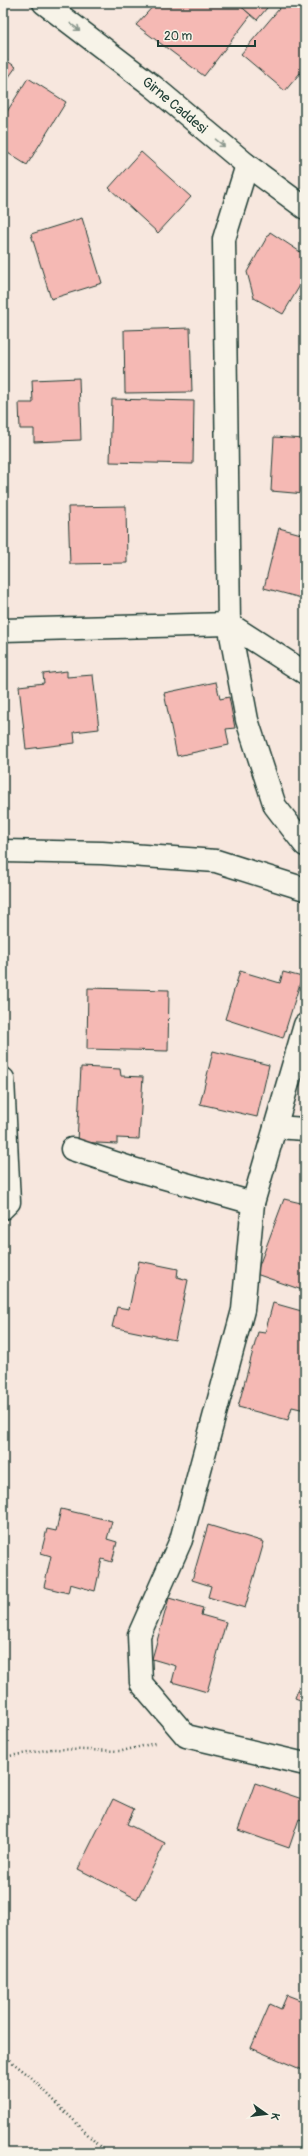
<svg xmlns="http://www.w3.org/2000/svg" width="308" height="2156" viewBox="0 0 308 2156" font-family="Pangolin,sans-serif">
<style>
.building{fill:#f5b9b4;stroke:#1f3d34}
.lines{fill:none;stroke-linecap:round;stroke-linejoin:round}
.street-casing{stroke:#1f3d34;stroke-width:25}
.secondary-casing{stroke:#1f3d34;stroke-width:25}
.path{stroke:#1f3d34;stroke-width:2.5;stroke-dasharray:1 3;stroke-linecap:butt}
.street{stroke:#f7f3e8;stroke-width:22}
.secondary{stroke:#f7f3e8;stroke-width:22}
.oneway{stroke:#8b988e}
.labels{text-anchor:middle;stroke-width:3;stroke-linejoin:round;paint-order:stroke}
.street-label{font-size:14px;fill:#1f3d34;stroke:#f7f3e8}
</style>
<rect width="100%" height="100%" fill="#f7e7de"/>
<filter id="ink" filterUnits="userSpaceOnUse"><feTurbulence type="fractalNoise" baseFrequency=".025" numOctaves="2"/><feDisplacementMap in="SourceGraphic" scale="8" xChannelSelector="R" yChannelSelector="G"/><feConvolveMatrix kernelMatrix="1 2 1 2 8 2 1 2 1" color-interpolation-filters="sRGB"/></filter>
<g filter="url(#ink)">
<g class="building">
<path d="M156 3H237L251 15 204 76 136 25Z"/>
<path d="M237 3H271L257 20Z"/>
<path d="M284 3H305V67L285 91 241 54Z"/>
<path d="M3 58 16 67 3 85Z"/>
<path d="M28 78 66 102 27 165 3 150V118Z"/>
<path d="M141 152 191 197 158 233 109 188Z"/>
<path d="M82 218 102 283 51 299 31 234Z"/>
<path d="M270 232 305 255V277L283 314 254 298 247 272Z"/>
<path d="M190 328 192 392 125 393 124 330Z"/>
<path d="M79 378 81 440 34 442V429H20L19 403H33L32 380Z"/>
<path d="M112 399 194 401 193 464 110 462Z"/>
<path d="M274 437 305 439V494L271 491Z"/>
<path d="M126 506 127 563 70 564 68 507Z"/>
<path d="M279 528 305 535V599L264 588Z"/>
<path d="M67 671V677L93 675 99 729 74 732 75 743 26 749 19 686 44 683 43 674Z"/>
<path d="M216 682 220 699 229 697 235 728 226 729 229 745 177 756 164 693Z"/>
<path d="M240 971 280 983 283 972 302 977 283 1038 225 1019Z"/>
<path d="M88 988 169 990 168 1051 87 1049Z"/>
<path d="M213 1051 269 1065 257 1117 200 1104Z"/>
<path d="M81 1067 120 1069 121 1076 143 1077 139 1139 117 1138V1144L77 1142Z"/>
<path d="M284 1199 305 1204V1291L256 1274Z"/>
<path d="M139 1261 178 1269 177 1277 188 1280 175 1340 112 1327 117 1307 129 1309Z"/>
<path d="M273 1303 305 1312V1410L292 1407 288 1420 238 1407 258 1332 265 1333Z"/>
<path d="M61 1509 112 1521 107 1539 117 1542 112 1562 102 1559 95 1591 70 1584 68 1593 44 1587 51 1556 41 1553 47 1529 56 1531Z"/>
<path d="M208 1525 264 1542 245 1608 208 1597 211 1586 192 1580Z"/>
<path d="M169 1598 203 1608 201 1615 226 1622 207 1692 172 1682 176 1666 152 1659Z"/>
<path d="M305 1671V1702L295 1698Z"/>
<path d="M255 1783 305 1800V1821L299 1819 289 1848 238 1830Z"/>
<path d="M113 1799 134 1809 127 1824 165 1843 137 1899 78 1869Z"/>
<path d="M287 1995 305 2002V2071L251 2048 270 2004 281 2009Z"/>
</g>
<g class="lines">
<g class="street-casing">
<g id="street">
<path d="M247 165 224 239 229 624 247 720 275 806 305 845"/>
<path d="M3 630 229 624 305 673"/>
<path d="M3 851 102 853 216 861 305 889"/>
<path d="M305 1025 253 1203 243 1310 181 1540 139 1635 141 1683 186 1736 305 1764"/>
<path d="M3 1079 9 1202 3 1208"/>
<path d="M275 1127 305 1129"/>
<path d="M72 1149 133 1169 253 1203"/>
</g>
</g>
<g class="secondary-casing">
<g id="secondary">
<path id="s1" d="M44 3 154 87 247 165 305 208"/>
</g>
</g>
<g class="path">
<path d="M3 1757 52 1749 122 1751 155 1743"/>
<path d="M3 2055 31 2077 106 2153"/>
</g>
<use href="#street" class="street"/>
<use href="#secondary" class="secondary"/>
</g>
<defs><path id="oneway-shaft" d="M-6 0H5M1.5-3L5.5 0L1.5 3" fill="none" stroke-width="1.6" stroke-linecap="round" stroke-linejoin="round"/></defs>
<g class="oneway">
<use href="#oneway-shaft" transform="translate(75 27) rotate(37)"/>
<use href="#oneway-shaft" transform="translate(220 143) rotate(40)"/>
</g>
</g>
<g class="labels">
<g class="street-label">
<text dy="5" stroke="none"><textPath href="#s1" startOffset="166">Girne Caddesi</textPath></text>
</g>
</g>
<rect width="308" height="2156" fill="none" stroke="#f7f3e8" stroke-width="16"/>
<rect x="8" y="8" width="292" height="2140" fill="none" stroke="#1f3d34" stroke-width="1.5" filter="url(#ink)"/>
<g transform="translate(266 2114) rotate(104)" stroke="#f7f3e8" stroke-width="3" paint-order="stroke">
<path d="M0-3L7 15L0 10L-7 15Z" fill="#1f3d34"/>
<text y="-6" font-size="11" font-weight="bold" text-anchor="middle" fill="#1f3d34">K</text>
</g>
<path d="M158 40v6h97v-6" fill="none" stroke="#1f3d34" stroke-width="2"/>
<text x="164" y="40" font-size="12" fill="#1f3d34" stroke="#f7f3e8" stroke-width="3" paint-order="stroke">20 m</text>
</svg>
